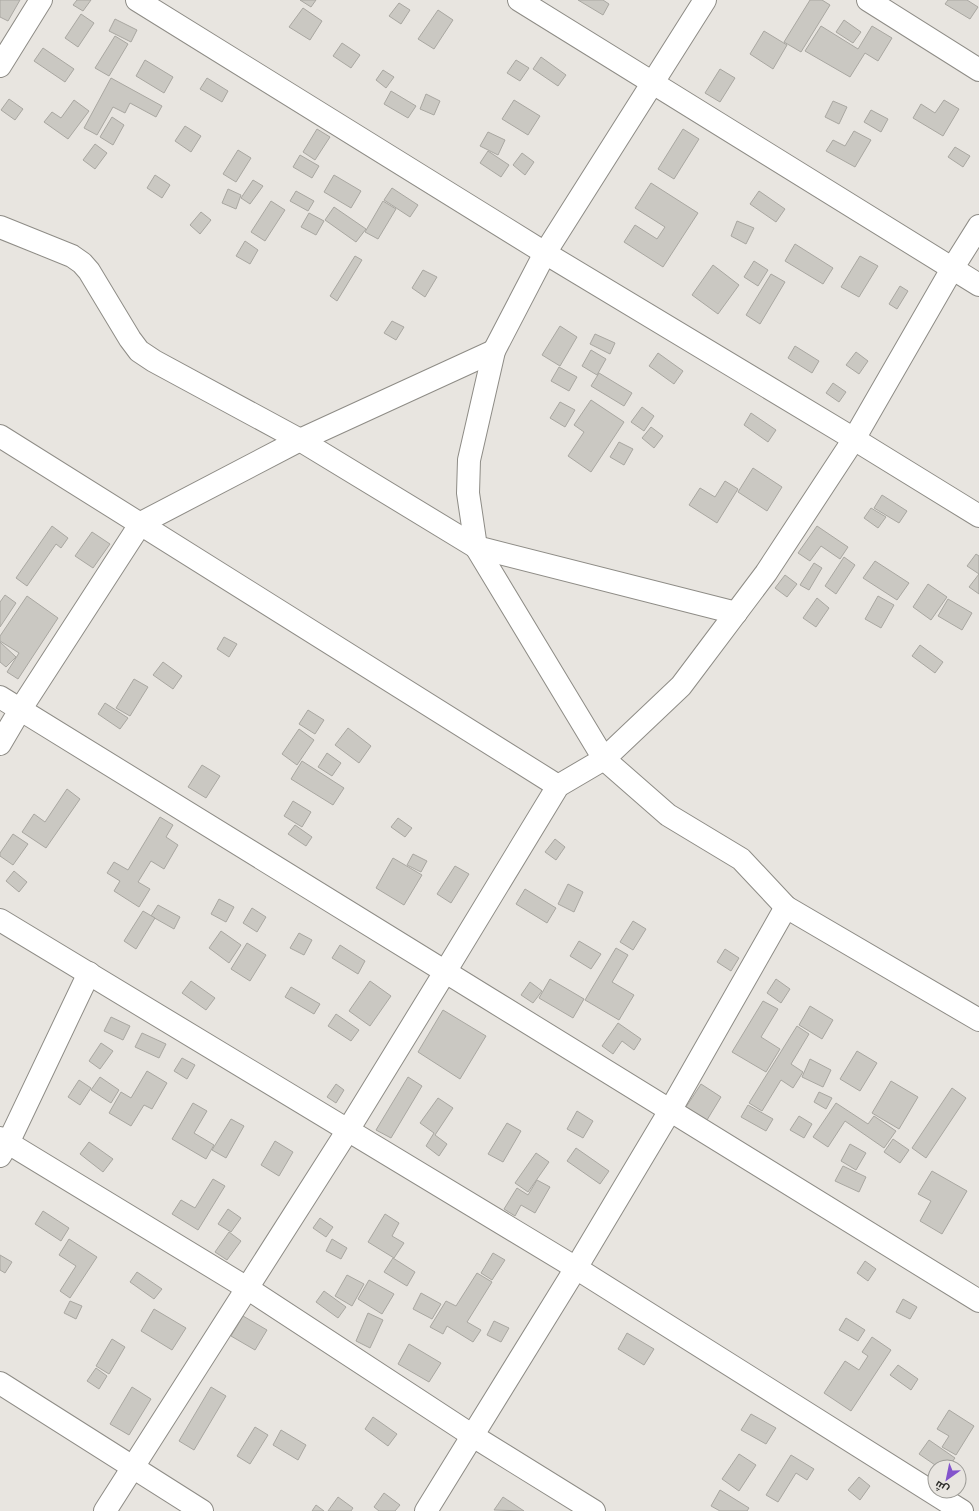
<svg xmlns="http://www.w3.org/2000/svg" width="979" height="1511" viewBox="0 0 979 1511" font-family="'Noto Serif',Cairo,serif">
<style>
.building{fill:#cac8c2;stroke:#a9a7a1}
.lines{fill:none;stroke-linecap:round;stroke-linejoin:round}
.street-casing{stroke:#8e8c86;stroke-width:24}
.street{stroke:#fff;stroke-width:22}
</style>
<rect width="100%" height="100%" fill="#e8e5e0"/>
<g class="building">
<path d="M0 0H20L8 21 0 17Z"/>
<path d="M77 0H91L83 11 73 5Z"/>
<path d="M300 0H316L311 7Z"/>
<path d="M578 0H603L609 4 603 15Z"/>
<path d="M810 0H822L830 5 801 52 784 42Z"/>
<path d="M948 0H967L978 7 970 19 945 4Z"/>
<path d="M399 3 410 10 401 24 389 16Z"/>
<path d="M303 8 322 21 310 40 289 27Z"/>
<path d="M438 10 453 20 434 49 418 39Z"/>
<path d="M81 14 94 23 78 47 65 38Z"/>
<path d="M115 19 137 30 131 42 109 31Z"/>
<path d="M844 20 861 32 853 43 836 32Z"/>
<path d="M821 26 858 49 872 26 892 38 878 61 865 53 850 77 805 51Z"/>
<path d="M764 31 787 45 773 69 750 54Z"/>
<path d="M115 36 128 44 109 76 95 68Z"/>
<path d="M342 43 360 55 351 68 333 56Z"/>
<path d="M43 48 74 69 65 82 34 61Z"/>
<path d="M541 57 566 75 558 86 533 69Z"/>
<path d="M145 60 173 77 164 93 136 76Z"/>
<path d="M516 60 529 68 520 81 507 73Z"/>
<path d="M720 69 735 78 720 102 705 93Z"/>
<path d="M383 70 394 77 386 88 376 80Z"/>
<path d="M111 78 162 106 156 117 130 103 125 113 113 107 97 135 84 128Z"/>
<path d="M207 78 228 91 222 102 200 89Z"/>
<path d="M391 91 416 106 408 118 384 104Z"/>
<path d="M426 94 440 101 434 115 420 109Z"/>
<path d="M9 99 23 109 15 120 1 110Z"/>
<path d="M74 100 89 111 68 139 44 122 52 112 61 118Z"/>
<path d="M514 100 540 116 528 135 502 119Z"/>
<path d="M944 100 959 109 943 136 913 118 921 104 935 113Z"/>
<path d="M833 101 847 107 839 124 825 117Z"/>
<path d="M871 110 888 119 881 132 864 122Z"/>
<path d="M112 117 124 125 113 145 100 137Z"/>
<path d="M185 126 201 136 191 152 175 141Z"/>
<path d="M317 129 330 137 315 160 303 152Z"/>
<path d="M683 129 699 139 674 179 658 169Z"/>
<path d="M854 131 871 140 855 167 826 151 833 140 845 146Z"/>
<path d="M488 132 505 140 498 155 480 146Z"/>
<path d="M95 144 107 153 95 169 83 160Z"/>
<path d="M955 147 970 156 963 167 948 157Z"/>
<path d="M238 150 251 158 236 182 223 174Z"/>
<path d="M488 151 509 165 501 177 480 163Z"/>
<path d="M522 153 534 162 525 175 513 165Z"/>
<path d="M300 155 319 166 312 178 293 167Z"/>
<path d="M155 175 170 185 162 198 147 188Z"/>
<path d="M334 175 361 191 351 208 324 192Z"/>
<path d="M253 180 263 186 250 204 241 198Z"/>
<path d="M651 183 698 213 663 267 624 242 635 225 657 239 665 227 635 208Z"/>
<path d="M392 188 418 205 410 217 384 200Z"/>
<path d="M228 189 241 195 236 209 222 203Z"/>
<path d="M296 191 314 201 308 211 290 201Z"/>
<path d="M759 191 785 209 776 222 750 204Z"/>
<path d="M271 201 285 210 265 241 251 232Z"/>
<path d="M383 201 396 209 378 239 365 232Z"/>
<path d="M334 207 366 229 356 242 325 220Z"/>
<path d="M201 212 211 220 200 234 190 225Z"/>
<path d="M309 213 324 221 316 235 301 227Z"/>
<path d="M737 221 754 228 746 244 731 236Z"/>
<path d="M245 241 258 250 250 264 236 256Z"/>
<path d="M795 244 833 268 823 284 785 261Z"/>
<path d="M355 256 362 260 337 301 330 296Z"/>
<path d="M860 256 878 266 859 297 841 287Z"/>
<path d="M754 261 768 270 758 286 744 277Z"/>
<path d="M713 265 739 285 718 314 692 295Z"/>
<path d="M423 270 437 277 425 297 412 288Z"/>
<path d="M771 274 785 282 760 324 746 315Z"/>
<path d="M900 286 908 291 897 309 889 304Z"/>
<path d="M392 321 404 327 396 340 384 333Z"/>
<path d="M560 326 577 337 560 366 542 355Z"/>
<path d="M595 334 615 343 610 354 590 344Z"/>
<path d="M795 346 819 361 812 373 788 358Z"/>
<path d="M591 350 606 359 597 375 582 366Z"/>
<path d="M856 352 868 361 859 374 846 365Z"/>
<path d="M658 353 683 371 674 384 649 366Z"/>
<path d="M559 367 577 377 569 391 551 381Z"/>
<path d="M599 373 632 393 624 406 591 386Z"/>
<path d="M833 383 846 392 839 402 826 393Z"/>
<path d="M591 400 624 422 591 472 568 456 584 432 574 425Z"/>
<path d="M560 402 575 410 565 427 550 418Z"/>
<path d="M642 407 654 416 644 431 631 422Z"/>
<path d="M751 413 776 430 768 442 744 425Z"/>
<path d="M651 427 663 436 654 448 642 438Z"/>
<path d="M619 442 633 449 624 465 610 457Z"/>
<path d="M753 468 782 487 767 511 738 492Z"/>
<path d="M725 481 738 489 717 523 689 505 700 488 715 497Z"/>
<path d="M882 495 907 511 899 523 874 508Z"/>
<path d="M871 508 886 517 878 528 864 518Z"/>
<path d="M52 526 68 538 61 548 56 544 27 586 16 578Z"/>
<path d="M817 526 848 547 840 559 821 546 810 561 798 553Z"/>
<path d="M92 532 110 544 93 568 75 556Z"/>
<path d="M976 554 979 556V594L969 587 979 574 967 566Z"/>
<path d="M844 557 855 565 836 594 825 586Z"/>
<path d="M875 561 909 583 897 600 863 578Z"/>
<path d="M814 563 822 568 809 590 800 585Z"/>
<path d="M785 575 797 584 787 597 775 588Z"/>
<path d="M928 584 947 597 931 620 913 607Z"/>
<path d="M5 595 16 603 0 627V602Z"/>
<path d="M27 596 58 618 18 679 7 672 19 653 0 641V636Z"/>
<path d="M878 596 894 605 881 628 865 619Z"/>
<path d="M817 598 829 608 816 627 803 618Z"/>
<path d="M948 599 972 613 962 630 938 616Z"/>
<path d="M224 637 237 644 229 657 217 649Z"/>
<path d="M0 642 16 657 6 667 0 662Z"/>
<path d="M920 645 943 662 935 673 912 656Z"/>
<path d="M163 662 182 676 173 689 153 675Z"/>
<path d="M134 679 148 687 130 716 116 708Z"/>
<path d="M105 703 128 718 120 729 98 714Z"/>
<path d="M308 710 324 720 315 734 299 724Z"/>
<path d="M348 728 371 746 359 763 335 745Z"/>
<path d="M299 729 314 740 297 765 282 754Z"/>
<path d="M327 753 341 763 332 776 318 767Z"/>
<path d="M302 761 344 788 333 805 291 779Z"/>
<path d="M202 765 220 776 206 798 188 787Z"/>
<path d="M67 789 80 799 46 848 22 832 34 814 45 822Z"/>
<path d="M293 801 311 812 302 827 284 816Z"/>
<path d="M160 817 173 825 166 837 178 845 164 869 151 861 138 882 150 889 139 907 114 891 120 881 107 873 114 862 128 870Z"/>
<path d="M398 818 412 828 405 837 391 827Z"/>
<path d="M295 825 312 837 306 846 288 834Z"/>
<path d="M13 834 28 844 13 865 0 856V853Z"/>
<path d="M555 839 565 847 556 860 545 852Z"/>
<path d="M413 854 427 861 421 872 407 865Z"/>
<path d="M393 858 422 875 404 905 376 888Z"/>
<path d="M455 866 469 874 451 903 437 894Z"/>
<path d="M14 871 27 882 19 892 6 881Z"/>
<path d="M568 884 583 892 574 912 558 904Z"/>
<path d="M525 889 556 908 547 923 516 904Z"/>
<path d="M219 899 234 907 226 922 211 914Z"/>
<path d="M158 905 180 917 174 929 151 916Z"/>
<path d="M252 908 266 917 257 932 243 923Z"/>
<path d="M143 911 155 918 136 949 124 941Z"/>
<path d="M633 921 646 929 633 950 620 942Z"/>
<path d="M221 931 241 945 229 963 209 948Z"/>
<path d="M299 933 312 940 304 955 290 948Z"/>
<path d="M579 941 601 954 591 969 570 956Z"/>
<path d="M247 943 266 955 250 981 231 969Z"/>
<path d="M340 945 365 961 358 974 332 958Z"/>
<path d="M616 948 628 955 612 982 634 995 619 1020 585 1000Z"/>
<path d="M725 949 739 958 731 971 717 962Z"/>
<path d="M550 979 584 999 573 1018 539 998Z"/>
<path d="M776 979 790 989 781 1003 767 993Z"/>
<path d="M191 981 215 998 206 1010 182 993Z"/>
<path d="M370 981 391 996 370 1026 349 1011Z"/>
<path d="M530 982 542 991 533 1003 521 995Z"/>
<path d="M291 987 320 1004 314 1014 285 997Z"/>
<path d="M763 1001 778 1009 761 1037 780 1049 766 1072 732 1052Z"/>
<path d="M810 1006 833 1020 822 1039 799 1025Z"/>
<path d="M443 1010 486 1036 460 1079 418 1052Z"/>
<path d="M336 1014 359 1030 351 1041 328 1026Z"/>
<path d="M111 1017 130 1026 123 1040 104 1031Z"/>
<path d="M618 1023 641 1039 634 1050 622 1041 613 1054 602 1046Z"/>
<path d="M797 1026 809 1034 791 1064 803 1072 793 1088 781 1080 762 1111 749 1103Z"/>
<path d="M142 1033 166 1044 159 1058 135 1047Z"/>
<path d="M101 1043 113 1051 100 1069 89 1061Z"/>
<path d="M857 1051 877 1063 860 1091 840 1079Z"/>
<path d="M182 1058 195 1065 187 1079 174 1071Z"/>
<path d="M810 1059 831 1070 823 1087 802 1077Z"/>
<path d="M147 1071 167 1083 152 1109 144 1105 131 1126 109 1113 121 1092 131 1098Z"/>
<path d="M100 1077 119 1090 111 1103 91 1090Z"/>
<path d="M408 1077 422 1086 391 1138 376 1130Z"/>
<path d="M79 1080 91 1088 80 1105 68 1097Z"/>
<path d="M891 1081 918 1097 899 1129 872 1113Z"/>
<path d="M336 1084 344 1090 336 1103 327 1097Z"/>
<path d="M701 1084 721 1097 707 1120 686 1107Z"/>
<path d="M952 1088 966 1098 926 1158 912 1148Z"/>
<path d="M819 1092 832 1098 826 1109 814 1102Z"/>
<path d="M438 1098 453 1108 435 1135 447 1144 439 1156 426 1146 434 1133 420 1123Z"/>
<path d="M193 1103 207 1111 194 1133 214 1145 206 1159 172 1139Z"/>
<path d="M836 1103 868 1124 874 1116 896 1131 884 1148 845 1121 828 1147 813 1137Z"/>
<path d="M748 1105 773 1119 766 1131 741 1117Z"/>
<path d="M577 1111 593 1121 583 1138 567 1129Z"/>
<path d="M799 1116 812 1124 804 1138 790 1130Z"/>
<path d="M231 1119 244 1126 226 1158 212 1150Z"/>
<path d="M507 1123 521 1131 503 1162 488 1154Z"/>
<path d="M893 1139 909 1150 900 1163 884 1152Z"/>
<path d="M275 1141 293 1152 279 1176 261 1165Z"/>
<path d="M89 1142 113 1159 103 1172 80 1154Z"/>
<path d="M850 1144 866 1153 856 1170 841 1161Z"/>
<path d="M576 1148 609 1171 600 1184 567 1161Z"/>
<path d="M536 1153 549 1162 528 1192 515 1183Z"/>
<path d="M843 1166 866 1177 859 1192 835 1181Z"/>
<path d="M932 1171 967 1191 942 1234 920 1221 931 1201 918 1194Z"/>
<path d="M213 1179 225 1186 198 1230 172 1214 181 1200 195 1208Z"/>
<path d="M537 1180 550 1187 535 1213 521 1205 515 1216 504 1209 517 1188 528 1195Z"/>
<path d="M228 1209 241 1218 231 1232 218 1224Z"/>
<path d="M43 1211 69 1228 61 1241 35 1224Z"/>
<path d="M385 1214 399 1223 392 1236 404 1243 394 1258 368 1242Z"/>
<path d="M320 1218 333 1227 326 1237 313 1228Z"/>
<path d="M229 1232 241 1241 227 1260 215 1252Z"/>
<path d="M69 1239 97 1257 70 1298 60 1291 76 1266 59 1255Z"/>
<path d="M332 1239 347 1248 341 1259 326 1251Z"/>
<path d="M493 1253 505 1260 492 1280 481 1273Z"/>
<path d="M0 1255 12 1262 5 1273 0 1270Z"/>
<path d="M393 1258 415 1272 407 1286 384 1272Z"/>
<path d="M865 1261 876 1269 868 1281 857 1273Z"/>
<path d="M137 1272 162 1289 154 1299 130 1282Z"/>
<path d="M477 1273 492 1282 467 1322 481 1330 473 1342 447 1326 443 1334 430 1327 446 1301 456 1306Z"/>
<path d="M347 1275 364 1284 352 1306 335 1296Z"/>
<path d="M369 1280 394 1294 382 1314 358 1299Z"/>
<path d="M324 1291 346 1307 338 1318 316 1302Z"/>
<path d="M421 1293 441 1304 432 1319 413 1309Z"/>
<path d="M903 1299 917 1307 910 1319 896 1312Z"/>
<path d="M70 1301 82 1306 76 1319 64 1313Z"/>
<path d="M154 1309 186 1328 172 1350 141 1331Z"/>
<path d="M368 1313 383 1320 370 1348 356 1341Z"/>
<path d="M243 1316 267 1330 255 1350 231 1336Z"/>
<path d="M846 1318 865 1330 858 1341 839 1330Z"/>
<path d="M494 1321 509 1328 501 1342 487 1335Z"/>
<path d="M627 1333 654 1349 644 1365 618 1349Z"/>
<path d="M872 1337 891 1350 851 1411 824 1393 845 1361 859 1370 868 1356 862 1352Z"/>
<path d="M112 1339 125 1347 109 1374 96 1366Z"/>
<path d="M409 1344 441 1363 429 1382 398 1364Z"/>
<path d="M898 1365 918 1379 911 1390 890 1375Z"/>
<path d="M96 1368 107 1376 99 1389 87 1381Z"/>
<path d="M132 1387 151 1399 129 1435 110 1424Z"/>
<path d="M211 1387 226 1396 194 1450 179 1441Z"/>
<path d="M949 1410 974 1426 956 1455 942 1447 949 1436 937 1429Z"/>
<path d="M751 1414 776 1428 766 1444 741 1430Z"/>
<path d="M373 1417 397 1434 388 1446 365 1429Z"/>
<path d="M255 1427 268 1435 250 1464 237 1456Z"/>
<path d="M281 1430 306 1445 298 1460 273 1445Z"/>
<path d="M929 1440 955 1458 948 1467H938L919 1454Z"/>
<path d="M739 1454 756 1465 739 1491 722 1479Z"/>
<path d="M791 1455 814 1469 807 1480 796 1473 778 1502 766 1495Z"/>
<path d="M859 1477 870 1486 860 1500 848 1490Z"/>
<path d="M720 1490 749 1508 747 1511H720L711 1506Z"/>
<path d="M384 1493 400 1505 395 1511H379L374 1507Z"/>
<path d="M338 1497 353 1508 351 1511H328Z"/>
<path d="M503 1497 524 1511 494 1510Z"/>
<path d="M316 1505 324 1511H312Z"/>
</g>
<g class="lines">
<g class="street-casing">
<g id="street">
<path d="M137 0 545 253 854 439 979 516"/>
<path d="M519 0 979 285"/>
<path d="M705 0 545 253 494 351 469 460 468 493 476 547 604 759 668 815 741 859 786 907 979 1020"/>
<path d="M868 0 979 70"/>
<path d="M0 66 41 0"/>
<path d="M0 227 72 256 82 263 89 271 130 339 139 351 154 361 300 440 476 547 736 613"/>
<path d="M0 436 558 786"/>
<path d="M0 697C326 899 653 1099 979 1301"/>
<path d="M0 744 20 710 141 523 300 440 494 351"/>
<path d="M0 920 576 1268 962 1511"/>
<path d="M0 1138 247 1288 473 1436 594 1511"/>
<path d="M0 1156 8 1143 89 973"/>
<path d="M0 1383 202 1511"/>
<path d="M105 1511 348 1130 445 972 558 786 604 759 681 686 766 573 854 439 952 269 979 226"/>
<path d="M426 1511 576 1268 671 1109 786 907"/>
</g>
</g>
<use href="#street" class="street"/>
</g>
<g transform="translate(947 1479) rotate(213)"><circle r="19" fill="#e8e5e0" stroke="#9c9b96"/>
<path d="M0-3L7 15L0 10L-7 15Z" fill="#8354cc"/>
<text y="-6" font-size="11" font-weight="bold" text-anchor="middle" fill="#2b2b28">ش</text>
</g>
</svg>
